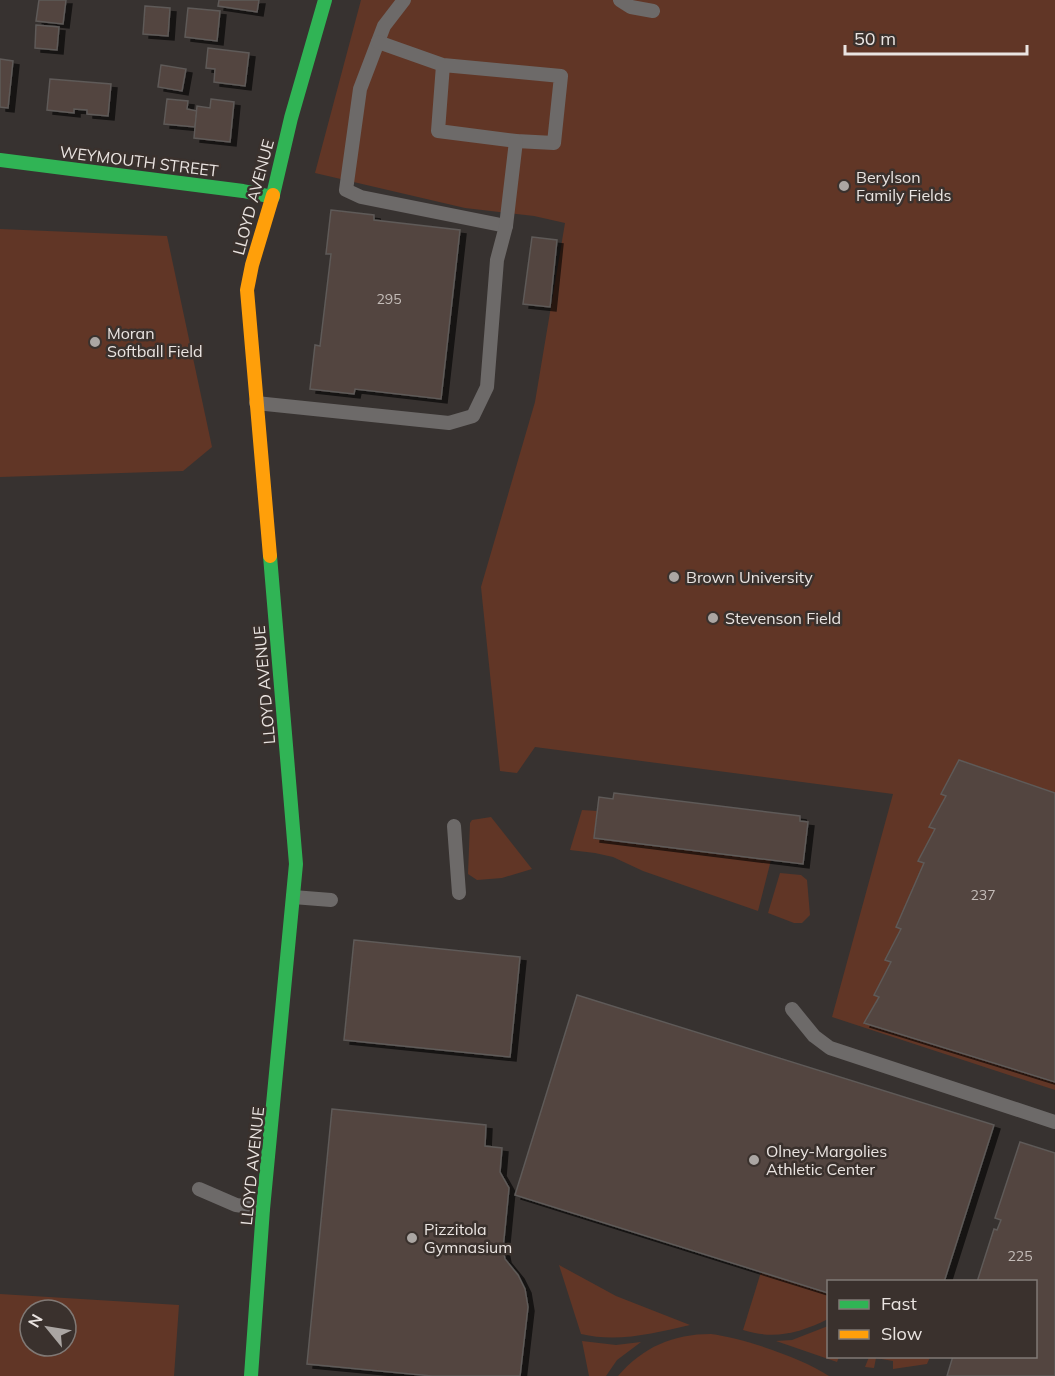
<svg xmlns="http://www.w3.org/2000/svg" width="1055" height="1376" viewBox="0 0 1055 1376" font-family="Mulish,sans-serif">
<style>
.green{fill:#613626;fill-rule:evenodd}
.building{fill:#53443f;stroke:#5e5a58;stroke-width:1.5;filter:url(#shadow)}
.lines{fill:none;stroke-linecap:round;stroke-linejoin:round}
.lane{stroke:#6d6a69;stroke-width:14}
.fast{stroke:#30b455;stroke-width:14}
.slow{stroke:#ff9f0a;stroke-width:14}
.poi-dot{fill:#aba6a3;stroke:#3a312d;stroke-width:2}
.labels{text-anchor:middle;stroke-width:5;stroke-linejoin:round;paint-order:stroke}
.number-label{font-size:14px;fill:#c4bcb8}
.street-label{font-size:16px;fill:#eae4e1;stroke:#3a312d}
.poi-label{font-size:16px;fill:#eae4e1;stroke:#3a312d;text-anchor:start}
</style>
<defs>
<filter id="shadow"><feDropShadow dx="6" dy="4" stdDeviation="0" flood-color="#0009"/></filter>
</defs>
<rect width="100%" height="100%" fill="#373230"/>
<g class="green">
<path d="M361 0H1055V1090L832 1017 893 794 535 747 517 773 500 771 481 587 535 402 565 223 534 216 465 208 315 173Z"/>
<path d="M0 229 167 236 212 447 183 471 0 477Z"/>
<path d="M582 810 597 811 595 839 771 860 758 911 643 871 613 857 595 853 570 850Z"/>
<path d="M491 817 532 869 502 878 477 880 468 874 470 823 472 820Z"/>
<path d="M780 873 801 875 807 880 810 915 802 923H794L768 913Z"/>
<path d="M559 1265 616 1296 690 1325C654 1333 618 1343 581 1334Z"/>
<path d="M761 1272 828 1293V1319C800 1333 774 1340 743 1330Z"/>
<path d="M0 1294 179 1305 174 1376H0ZM30 1310H66V1346H30Z"/>
<path d="M828 1326V1356L839 1357 837 1362 776 1341 792 1340Z"/>
<path d="M711 1334C743 1338 802 1358 829 1376H618C643 1347 673 1334 711 1334Z"/>
<path d="M582 1341 616 1345 641 1342 617 1360 606 1376H589Z"/>
<path d="M869 1357V1356L930 1357 927 1364 893 1369V1361L876 1358 874 1368 865 1367Z"/>
</g>
<g class="building">
<path d="M39 0H66L63 24 36 21Z"/>
<path d="M219 0H259L257 12 218 6Z"/>
<path d="M145 6 170 8 168 36 143 34Z"/>
<path d="M188 8 220 11 217 41 185 37Z"/>
<path d="M36 25 59 27 57 50 35 48Z"/>
<path d="M208 48 249 53 245 86 214 82 215 69 206 68Z"/>
<path d="M0 59 13 61 8 108 0 107Z"/>
<path d="M161 65 186 69 182 91 158 87Z"/>
<path d="M50 79 111 84 108 116 87 114V110L74 109V113L47 110Z"/>
<path d="M167 99 188 101 187 109 197 111 195 127 164 124Z"/>
<path d="M211 99 234 102 230 142 194 138 197 106 210 108Z"/>
<path d="M331 210 374 215V220L460 230 441 399 355 389 354 394 310 389 315 345 320 346 331 254H326Z"/>
<path d="M532 237 557 240 550 307 523 304Z"/>
<path d="M959 760 1055 793V1082L864 1023 879 997 874 995 891 962 885 960 901 929 896 927 924 863 918 861 935 829 929 827 946 796 941 794Z"/>
<path d="M614 793 800 816V821L808 822 803 864 594 838 599 797 613 799Z"/>
<path d="M354 940 520 957 510 1057 344 1040Z"/>
<path d="M577 995 994 1125 944 1282H828V1293L515 1195Z"/>
<path d="M332 1109 486 1125 485 1146 502 1148 500 1172 509 1188 503 1249 505 1259 518 1275 525 1289 528 1307 520 1376H432L307 1364Z"/>
<path d="M1020 1142 1055 1153V1376H947L953 1356H1036V1282H977L994 1229 997 1230 1001 1220 995 1218Z"/>
</g>
<g class="lines">
<g class="lane">
<path d="M404 0 384 26 360 89 346 190 361 197 506 226"/>
<path d="M620 0 631 7 653 11"/>
<path d="M378 42 443 65 561 76 554 143 516 141 438 131 443 65"/>
<path d="M256 403 449 423 473 416 487 387 497 260 506 226 516 141"/>
<path d="M454 826 459 893"/>
<path d="M293 897 331 900"/>
<path d="M792 1009 814 1036 830 1048 1055 1122"/>
<path d="M199 1189 236 1205 263 1209"/>
</g>
<g class="fast">
<path d="M0 160 243 191 273 197"/>
<path d="M273 195 291 118 325 0"/>
<path d="M251 1376 263 1209 296 864 270 556"/>
</g>
<path class="slow" d="M270 556 247 290 252 265 273 195"/>
</g>
<g class="poi-dot">
<circle cx="844" cy="186" r="6"/>
<circle cx="95" cy="342" r="6"/>
<circle cx="674" cy="577" r="6"/>
<circle cx="713" cy="618" r="6"/>
<circle cx="754" cy="1160" r="6"/>
<circle cx="412" cy="1238" r="6"/>
</g>
<g class="labels">
<g class="number-label">
<text x="389" y="304">295</text>
<text x="983" y="900">237</text>
<text x="1020" y="1261">225</text>
</g>
<g class="street-label">
<text transform="translate(139 161) rotate(7)" y="6">WEYMOUTH STREET</text>
<text transform="translate(253 197) rotate(-75)" y="6">LLOYD AVENUE</text>
<text transform="translate(264 685) rotate(-95)" y="6">LLOYD AVENUE</text>
<text transform="translate(252 1166) rotate(-84)" y="6">LLOYD AVENUE</text>
</g>
<g class="poi-label">
<text x="856" y="183">Berylson<tspan x="856" dy="18">Family Fields</tspan></text>
<text x="107" y="339">Moran<tspan x="107" dy="18">Softball Field</tspan></text>
<text x="686" y="583">Brown University</text>
<text x="725" y="624">Stevenson Field</text>
<text x="766" y="1157">Olney-Margolies<tspan x="766" dy="18">Athletic Center</tspan></text>
<text x="424" y="1235">Pizzitola<tspan x="424" dy="18">Gymnasium</tspan></text>
</g>
</g>
<rect x="827" y="1280" width="210" height="78" fill="#3a312d" stroke="#807975" stroke-width="1.5"/>
<rect x="839" y="1300" width="30" height="9" fill="#30b455" stroke="#807975" stroke-width="1.5"/>
<text x="881" y="1310" font-size="18" fill="#eae4e1">Fast</text>
<rect x="839" y="1330" width="30" height="9" fill="#ff9f0a" stroke="#807975" stroke-width="1.5"/>
<text x="881" y="1340" font-size="18" fill="#eae4e1">Slow</text>
<g transform="translate(48 1328) rotate(300)"><circle r="28" fill="#3a312d" stroke="#807975" stroke-width="1.5"/>
<path d="M0-4.5L10 22L0 15L-10 22Z" fill="#aba6a3"/>
<text y="-9" font-size="16" font-weight="bold" text-anchor="middle" fill="#eae4e1">N</text>
</g>
<path d="M845 45v9h182v-9" fill="none" stroke="#eae4e1" stroke-width="3"/>
<text x="854" y="45" font-size="18" fill="#eae4e1" stroke="#3a312d" stroke-width="4.5" paint-order="stroke">50 m</text>
</svg>
